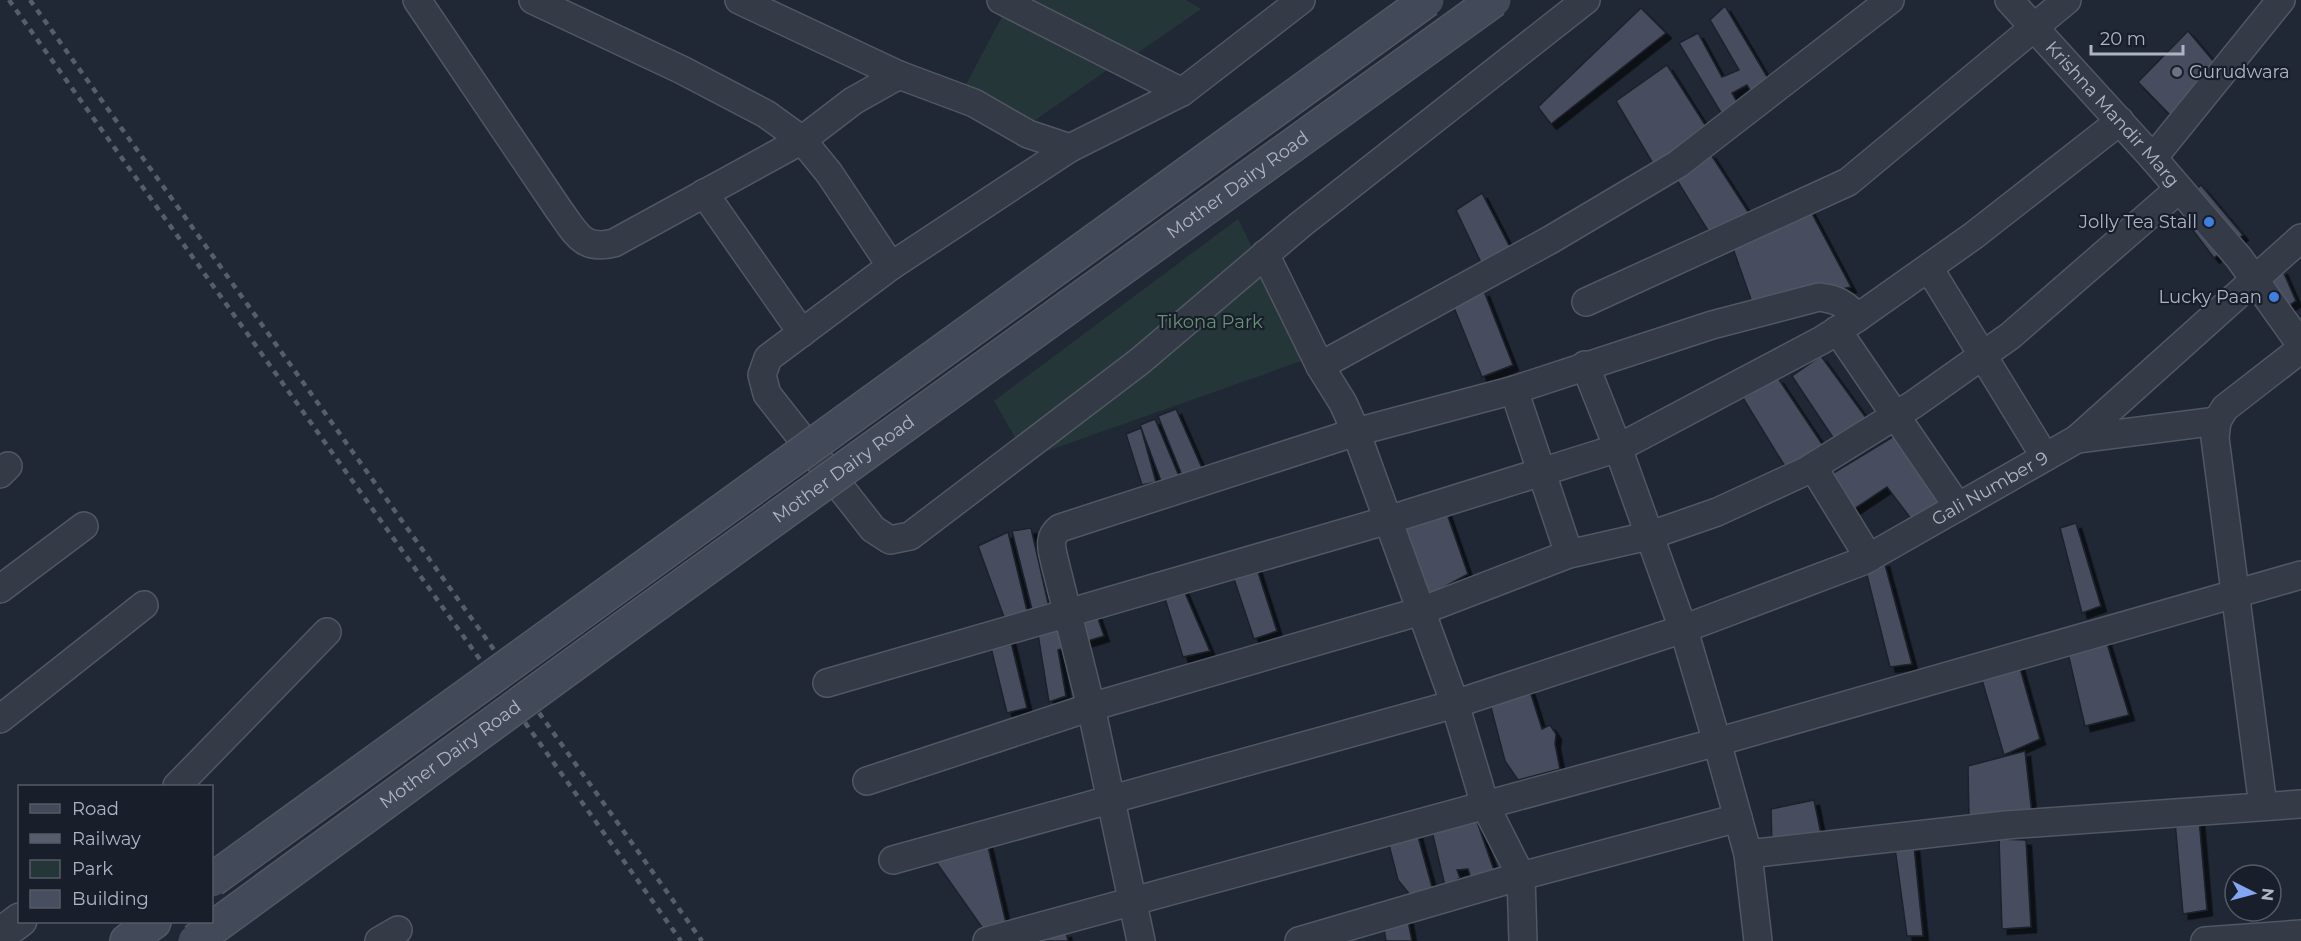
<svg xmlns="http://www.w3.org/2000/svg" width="2301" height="941" viewBox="0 0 2301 941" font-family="Montserrat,sans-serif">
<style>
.green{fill:#253638}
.building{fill:#474e5f;stroke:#1b212c;stroke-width:1.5;filter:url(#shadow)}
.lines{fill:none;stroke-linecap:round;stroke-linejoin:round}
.minor-casing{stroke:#515764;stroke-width:30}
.tertiary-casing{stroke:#515764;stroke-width:36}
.secondary-casing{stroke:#515764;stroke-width:36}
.minor{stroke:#343a46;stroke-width:27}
.tertiary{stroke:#343a46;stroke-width:33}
.secondary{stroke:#424958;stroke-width:33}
.rail{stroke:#565d6d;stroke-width:4.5;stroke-dasharray:6 6;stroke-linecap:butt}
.secondary-bridge-casing{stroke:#515764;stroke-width:36;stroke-linecap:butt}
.secondary-bridge{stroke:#424958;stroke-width:33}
.worship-dot{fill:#6b7280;stroke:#191f2a;stroke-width:2}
.shop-dot{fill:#3f7fe0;stroke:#191f2a;stroke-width:2}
.labels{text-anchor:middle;stroke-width:4.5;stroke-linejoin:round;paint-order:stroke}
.poi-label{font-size:18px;fill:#aeb4c3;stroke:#191f2a;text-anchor:end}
.street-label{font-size:18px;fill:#aeb4c3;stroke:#191f2a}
.park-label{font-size:18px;fill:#679174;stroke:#191f2a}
</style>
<defs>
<filter id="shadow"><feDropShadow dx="5.5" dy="5.5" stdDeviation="0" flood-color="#0009"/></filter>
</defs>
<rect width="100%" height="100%" fill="#212835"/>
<g class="green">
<path d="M1020 0H1186L1201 9 1129 59Z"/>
<path d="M1003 15 1113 66 1031 123 962 92Z"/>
<path d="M1238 219 1307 359 1027 458 994 401Z"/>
</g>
<g class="building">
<path d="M1725 6 1772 85 1755 98 1747 85 1732 93 1741 109 1726 121 1679 43 1698 33 1722 77 1739 70 1710 20Z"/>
<path d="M1641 8 1666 33 1551 124 1538 107Z"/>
<path d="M2188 31 2215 63 2174 119 2138 82Z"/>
<path d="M1667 65 1709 131 1655 167 1616 101Z"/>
<path d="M1710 153 1754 221 1715 242 1675 177Z"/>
<path d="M2201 185 2243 235 2214 258 2176 208Z"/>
<path d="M1482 193 1513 253 1484 269 1456 210Z"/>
<path d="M1808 206 1851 287 1754 308 1730 240Z"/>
<path d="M2282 269 2296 301 2267 320 2251 294Z"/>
<path d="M1484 291 1513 365 1482 377 1453 305Z"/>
<path d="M1821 356 1869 422 1838 445 1792 376Z"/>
<path d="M1778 378 1826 450 1789 473 1743 398Z"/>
<path d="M1176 409 1202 468 1183 478 1158 416Z"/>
<path d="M1155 419 1179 476 1161 481 1140 425Z"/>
<path d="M1141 428 1156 482 1142 485 1126 434Z"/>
<path d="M1901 432 1950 505 1915 524 1887 487 1851 511 1825 478Z"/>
<path d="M1446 511 1468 574 1424 598 1403 523Z"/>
<path d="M2076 523 2101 606 2082 613 2060 528Z"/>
<path d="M1031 528 1051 616 1035 621 1012 531Z"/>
<path d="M1008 532 1030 623 1008 628 978 546Z"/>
<path d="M1884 561 1912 664 1890 667 1865 567Z"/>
<path d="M1256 566 1277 631 1254 639 1231 570Z"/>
<path d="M1182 586 1210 651 1183 657 1163 592Z"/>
<path d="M1096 613 1104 636 1058 650 1066 696 1049 702 1037 628Z"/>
<path d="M2105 637 2129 715 2085 726 2067 649Z"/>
<path d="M1010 638 1027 708 1007 713 990 644Z"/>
<path d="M2018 661 2040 739 2004 755 1980 673Z"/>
<path d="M1528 685 1542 729 1550 725 1556 734 1555 744 1560 769 1518 780 1505 761 1488 696Z"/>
<path d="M2025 751 2032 814 1969 818 1968 766Z"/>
<path d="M1814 800 1821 834 1772 844 1771 809Z"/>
<path d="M1475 816 1495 873 1472 882 1468 869 1457 870 1460 878 1445 886 1431 827Z"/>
<path d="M2199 819 2207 910 2183 914 2175 821Z"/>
<path d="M1417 833 1434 894 1415 901 1398 880 1388 841Z"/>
<path d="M986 838 1007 927 986 933 929 852Z"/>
<path d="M1999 839 2026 840 2031 927 2002 929Z"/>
<path d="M1914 846 1923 936H1907L1895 848Z"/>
<path d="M1407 916 1412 941H1386L1383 922Z"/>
<path d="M1066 932 1068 941H1023Z"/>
</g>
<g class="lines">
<g class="minor-casing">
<g id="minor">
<path d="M417 0 559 210C576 233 582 251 614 243L802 140 853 101 899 75"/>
<path d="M533 0 682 70 766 114 802 140 829 173 891 266"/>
<path d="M739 0 899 75 974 103 1028 134 1070 148"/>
<path d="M1001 0 1182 92"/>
<path d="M1301 0 1182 92 1070 148 891 266 768 358 762 375 767 394 873 529 890 540 910 536 1140 361 1300 225 1586 0"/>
<path id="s1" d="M2009 0 2153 158 2239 258 2301 345"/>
<path d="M2153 158 2281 0"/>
<path d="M704 193 802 333"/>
<path d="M1265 254 1320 366 1343 403 1356 432 1455 704 1485 805 1521 876 1523 941"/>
<path d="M1929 268 2045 457"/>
<path d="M1586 302 1848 182 2067 0"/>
<path d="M1837 330 1958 507"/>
<path d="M1585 365 1618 448 1686 637 1717 742 1748 854 1758 941"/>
<path d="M1320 366 1550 240 1678 164 1890 0"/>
<path d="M1514 390 1569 554"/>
<path d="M2077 439 2217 421"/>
<path d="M1813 467 1869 558"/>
<path d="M0 474 8 466"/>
<path d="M0 589 84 526"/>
<path d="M827 683 1388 520 1618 448 1822 340 1857 318 1973 236 2120 121"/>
<path d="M0 719 144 605"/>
<path d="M867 781 1091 707 1421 611 1569 554 1648 536 1717 512 1806 471 1914 404 2010 336 2179 189"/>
<path d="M177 786 327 632"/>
<path d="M2263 806 2215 438 2217 421 2225 408 2301 349"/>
<path d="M1748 854 2006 825 2301 804"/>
<path id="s2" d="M893 860 1455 704 1683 629 1863 561 2077 439 2301 238"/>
<path d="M379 941 398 930"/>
<path d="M987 941 1717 742 2301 575"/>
<path d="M1141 941 1091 707 1055 563C1052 549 1047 538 1060 528L1356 432 1514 390 1712 325 1819 297C1837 299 1846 304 1857 318"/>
<path d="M1299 941 1521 876 1738 818"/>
<path d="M2205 941 2301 934"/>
</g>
</g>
<g class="tertiary-casing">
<path id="tertiary" d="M0 935 20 920"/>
</g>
<g class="secondary-casing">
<path id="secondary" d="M127 941 154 922"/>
</g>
<use href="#minor" class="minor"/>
<use href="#tertiary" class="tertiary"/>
<use href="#secondary" class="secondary"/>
<g class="rail">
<path d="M9 0 681 941"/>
<path d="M30 0 702 941"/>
</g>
<g class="secondary-bridge-casing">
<g id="secondary-bridge">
<path d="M212 880 1427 0"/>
<path id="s3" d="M195 941 629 624 1494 0"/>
</g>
</g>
<use href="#secondary-bridge" class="secondary-bridge"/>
</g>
<circle class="worship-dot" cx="2177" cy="72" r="6"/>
<g class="shop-dot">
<circle cx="2209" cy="222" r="6"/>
<circle cx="2274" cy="297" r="6"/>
</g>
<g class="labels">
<g class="poi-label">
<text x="2189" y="78" text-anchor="start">Gurudwara</text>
<text x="2197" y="228">Jolly Tea Stall</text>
<text x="2262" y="303">Lucky Paan</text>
</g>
<g class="street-label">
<text dy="6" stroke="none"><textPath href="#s1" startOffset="154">Krishna Mandir Marg</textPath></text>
<text dy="6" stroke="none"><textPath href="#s3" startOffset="1288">Mother Dairy Road</textPath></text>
<text dy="6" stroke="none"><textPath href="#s3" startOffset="802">Mother Dairy Road</textPath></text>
<text dy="6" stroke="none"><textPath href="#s2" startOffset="1162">Gali Number 9</textPath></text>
<text dy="6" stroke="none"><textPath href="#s3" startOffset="316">Mother Dairy Road</textPath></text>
</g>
<g class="park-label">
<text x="1210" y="328">Tikona Park</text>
</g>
</g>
<rect x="18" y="785" width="195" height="138" fill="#191f2a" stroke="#555b67" stroke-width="1.5"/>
<rect x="30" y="804" width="30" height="9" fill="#424958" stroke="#555b67" stroke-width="1.5"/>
<text x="72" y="815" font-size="18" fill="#aeb4c3">Road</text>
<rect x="30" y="834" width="30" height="9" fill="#565d6d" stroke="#555b67" stroke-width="1.5"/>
<text x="72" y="845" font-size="18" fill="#aeb4c3">Railway</text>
<rect x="30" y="860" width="30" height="18" fill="#253638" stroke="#555b67" stroke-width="1.5"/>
<text x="72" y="875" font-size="18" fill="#aeb4c3">Park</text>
<rect x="30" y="890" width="30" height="18" fill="#474e5f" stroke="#555b67" stroke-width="1.5"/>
<text x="72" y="905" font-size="18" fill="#aeb4c3">Building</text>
<g transform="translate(2253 893) rotate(96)"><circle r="28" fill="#191f2a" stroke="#555b67" stroke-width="1.5"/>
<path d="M0-4.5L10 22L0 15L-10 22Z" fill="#84a5f1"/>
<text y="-9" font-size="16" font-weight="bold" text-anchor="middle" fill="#aeb4c3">N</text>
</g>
<path d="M2091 45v9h92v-9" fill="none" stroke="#aeb4c3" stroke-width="3"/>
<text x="2100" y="45" font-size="18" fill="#aeb4c3" stroke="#191f2a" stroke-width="4.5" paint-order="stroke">20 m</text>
</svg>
